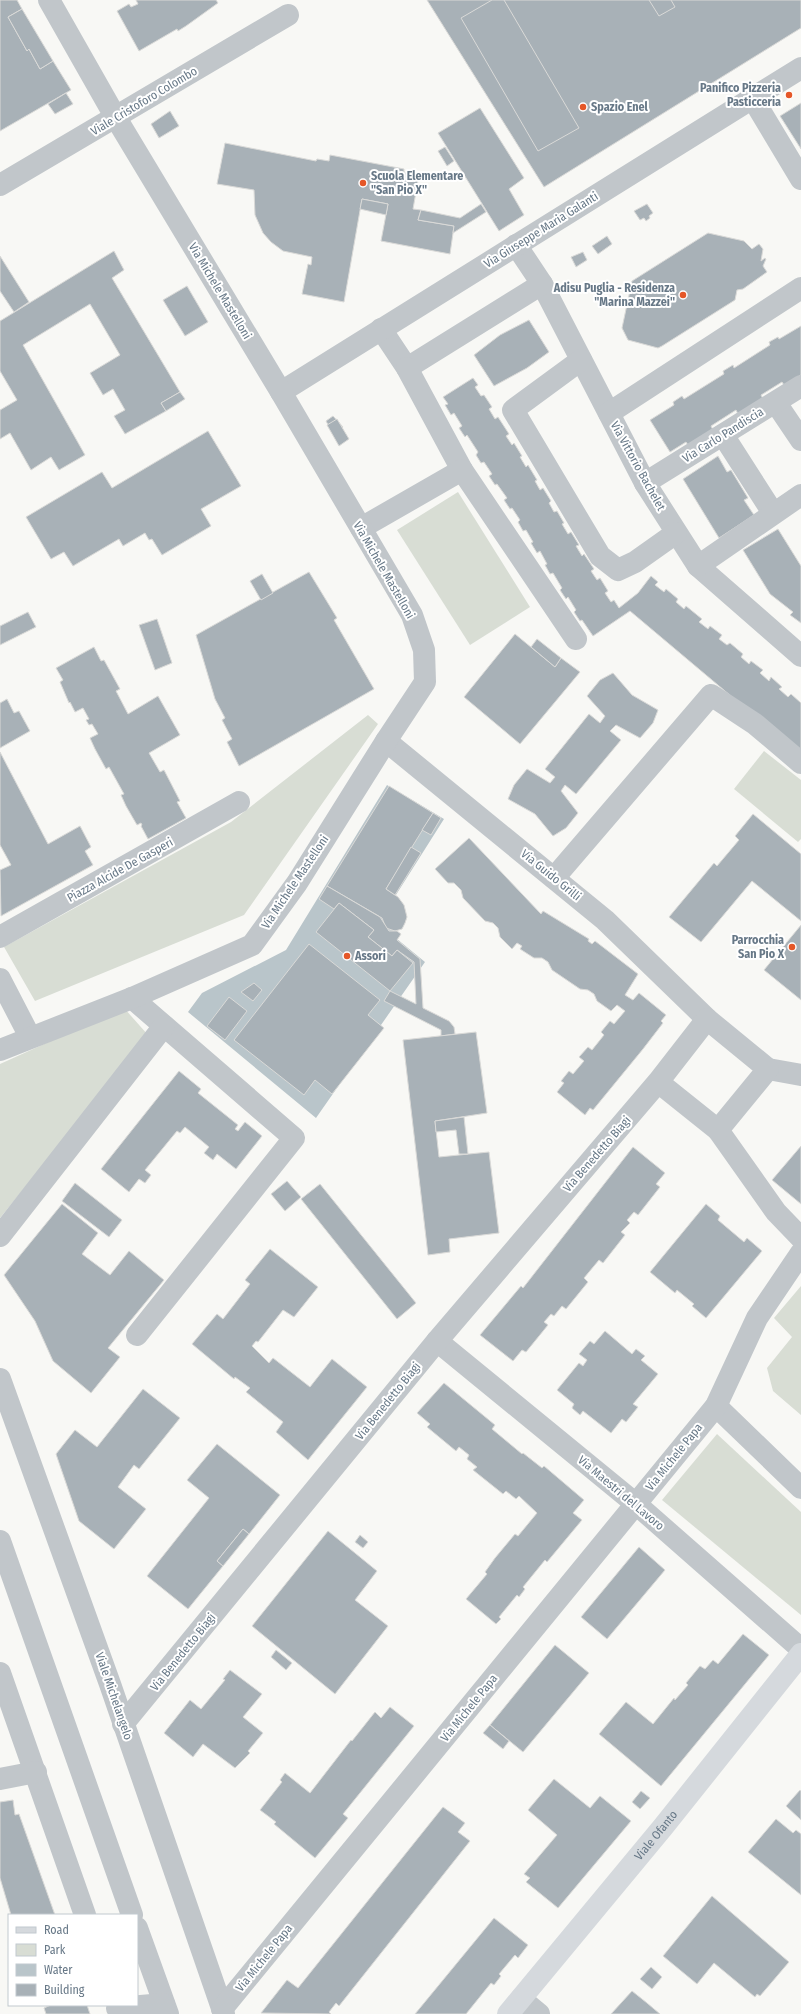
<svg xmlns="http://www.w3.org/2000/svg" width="801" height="2014" viewBox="0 0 801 2014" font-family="'Fira Sans Condensed',sans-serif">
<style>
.green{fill:#d8ddd4}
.water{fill:#b9c5ca}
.building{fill:#a8b1b7;stroke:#dadad8}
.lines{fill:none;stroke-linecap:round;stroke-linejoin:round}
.minor{stroke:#c1c6ca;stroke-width:22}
.major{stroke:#d5d9dd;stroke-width:22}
.poi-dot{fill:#e55728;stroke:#fff;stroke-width:1.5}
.labels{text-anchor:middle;stroke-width:4;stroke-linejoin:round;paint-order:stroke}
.poi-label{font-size:12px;font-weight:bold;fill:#677887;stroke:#fff;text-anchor:end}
.street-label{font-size:12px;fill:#677887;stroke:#fff}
</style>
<rect width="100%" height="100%" fill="#f8f8f5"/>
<g class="green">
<path d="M458 492 530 607 470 645 397 530Z"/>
<path d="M368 715 378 724 244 915 35 1001 4 947 231 822Z"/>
<path d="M764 751 801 780V839L798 842 734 789Z"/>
<path d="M124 1008 148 1035 0 1218V1064Z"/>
<path d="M801 1286V1415L773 1391 767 1368 792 1337 774 1318Z"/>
<path d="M717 1434 801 1512V1615L662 1500Z"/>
</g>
<path class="water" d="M387 785 444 819 394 898 397 939 425 962 316 1118 188 1012 202 993 286 950Z"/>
<g class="building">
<path d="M0 0H17L22 9 8 17 27 51 29 49 40 69 53 61 71 90 0 131Z"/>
<path d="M136 0H216L218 3 186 26 178 31 177 29 139 51 117 11 129 4 131 7 138 4Z"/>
<path d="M427 0H801V28L544 187Z"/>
<path d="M492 0H504L579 128 538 151 461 18Z"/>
<path d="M649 0H671L675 7 659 16Z"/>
<path d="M22 9 53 61 40 69 29 49 27 51 8 17Z"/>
<path d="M66 93 73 104 55 114 48 104Z"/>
<path d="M801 103V149L780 116Z"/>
<path d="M480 108 524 178 509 189 524 215 499 231 438 133Z"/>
<path d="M170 111 179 126 159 138 151 124Z"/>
<path d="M225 143 316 161 317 159 329 161 330 155 404 169V172L419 175 413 209 421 210 418 220 454 226 450 254 381 241 388 204 362 199 344 302 302 294 308 264 311 265 312 257 283 251 271 242 263 233 255 215 254 190 217 184Z"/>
<path d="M445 147 454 161 447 166 438 151Z"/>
<path d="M362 199 388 204 386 215 360 209Z"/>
<path d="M481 204 486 212 453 233 454 226 418 220 421 210 460 218Z"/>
<path d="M647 204 653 213 649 216 650 218 646 221 644 218 640 220 634 211Z"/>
<path d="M708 233 744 241 752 249 759 244 763 249 761 261 765 258 766 259 763 266 767 272 743 289 737 290 735 300 662 346 658 348 628 340 622 328 632 281Z"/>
<path d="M607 236 612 244 598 254 592 246Z"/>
<path d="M114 251 124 270 112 278 180 392 161 403 166 411 125 434 114 416 125 410 113 389 103 395 90 373 120 355 90 304 23 345 85 455 59 470 51 457 31 470 10 433 0 439V410L17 400 0 371V321Z"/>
<path d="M583 252 587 260 576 267 571 257Z"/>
<path d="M0 256 29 302 14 312 0 291Z"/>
<path d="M187 286 208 322 185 336 163 300Z"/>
<path d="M529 320 549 352 527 368 494 386 474 355 500 335Z"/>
<path d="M801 326V375L784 385 782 382 761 395 763 399 738 414 736 410 711 426 713 430 688 445 686 442 670 452 650 420 674 405 673 402 682 396 684 399 724 374 723 371 733 365 734 368 770 345 769 342 778 337 779 339Z"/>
<path d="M473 378 478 385 475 387 481 396 484 395 492 407 489 409 495 419 498 417 509 434 506 436 512 445 514 443 522 456 520 457 526 467 528 465 537 480 535 481 540 490 543 488 551 501 549 503 554 512 557 511 564 523 562 524 568 534 571 532 579 545 576 546 582 556 584 554 594 569 591 571 597 580 600 578 608 591 605 593 611 602 614 600 619 608 638 593 651 576 658 582 655 585 664 592 666 589 678 599 676 602 684 609 686 606 702 619 699 622 708 629 710 626 722 635 719 639 727 645 730 643 743 654 741 657 749 664 751 661 763 670 760 673 769 681 771 677 782 687 779 689 788 697 791 694 801 703V755L630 611 593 636 582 620 580 621 574 612 576 610 568 597 566 599 560 590 562 588 553 573 550 574 545 565 547 564 540 551 537 553 531 543 533 542 526 530 523 531 518 522 520 520 512 508 510 509 504 500 507 498 497 484 495 485 489 476 492 474 484 462 481 463 476 455 478 452 467 435 465 437 459 428 462 426 454 413 451 415 445 405 448 404 443 397Z"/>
<path d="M180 392 185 399 166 411 161 403Z"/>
<path d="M333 416 343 427 333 434 326 421Z"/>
<path d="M337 419 349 439 339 446 327 425Z"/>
<path d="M208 431 241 486 201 509 211 526 162 555 152 539 149 540 145 533 123 546 119 539 73 566 64 552 51 559 26 517 102 472 112 488Z"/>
<path d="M718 456 727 472 731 470 748 498 744 500 754 515 719 538 683 479Z"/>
<path d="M778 529 801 566V623L790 615 793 612 770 594 743 550Z"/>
<path d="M309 572 337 618 334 620 374 689 239 766 227 742 232 739 222 720 225 718 215 699 196 635Z"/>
<path d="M262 574 273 593 261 600 250 581Z"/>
<path d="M28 612 36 627 0 645V626Z"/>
<path d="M157 619 172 663 155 670 139 625Z"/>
<path d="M515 634 555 667 561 658 580 672 520 744 464 697Z"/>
<path d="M537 639 561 658 555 667 531 647Z"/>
<path d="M94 647 101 661 104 660 120 689 116 691 128 714 158 696 180 735 149 753 160 772 164 770 180 801 177 802 186 818 148 839 141 826 142 825 141 823 137 825 126 806 121 795 124 794 109 767 106 769 95 749 90 738 98 734 92 724 89 725 86 720 89 719 83 708 75 712 70 702 69 703 60 682 63 680 56 668Z"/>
<path d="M613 673 632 695 658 710 653 723 640 738 616 725 610 731 621 740 576 794 565 785 561 791 578 813 566 828 553 836 535 814 508 799 514 785 527 769 550 783 555 777 545 769 589 714 600 723 605 716 587 696 600 680Z"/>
<path d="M7 699 14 713 19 711 30 731 0 748V703Z"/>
<path d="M0 752 48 844 80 826 91 847 85 851 93 865 1 916 0 870 11 865 0 845Z"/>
<path d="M389 786 433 813 386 889 398 897 404 905 407 917 405 923 402 929 395 931 386 928 382 918 377 915 327 886Z"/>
<path d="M433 813 441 818 431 835 422 830Z"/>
<path d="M753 814 801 854V921L752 881 701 942 669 917 714 863 717 866 739 840 735 836Z"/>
<path d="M469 838 541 914 543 911 589 939 588 941 592 944 595 941 638 974 625 995 633 1000 639 993 666 1015 661 1021 663 1023 643 1049 593 1110 590 1108 585 1115 557 1092 564 1083 561 1081 569 1071 573 1074 584 1061 579 1057 588 1047 592 1050 604 1035 601 1032 610 1021 614 1024 625 1011 617 1005 611 1011 597 1001 594 994 588 990 580 989 552 970 548 962 542 958H534L520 949 522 946 517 943 512 949 500 937 498 928 493 923 485 921 463 898 461 890 454 883H448L435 869Z"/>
<path d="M411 847 421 853 395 895 386 889Z"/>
<path d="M327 886 380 917 389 931H397L401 934 397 940 420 959 423 1008 449 1021 454 1027 455 1034 441 1036V1030L384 1001 390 991 416 1004 414 962 397 950 392 956 368 937 374 930 339 903 334 909 319 899Z"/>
<path d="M339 903 374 930 368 937 392 956 397 950 413 963 390 991 316 932Z"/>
<path d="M801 925V1000L764 970Z"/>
<path d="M309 944 380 1000 368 1015 384 1028 332 1094 315 1080 304 1095 234 1040Z"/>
<path d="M254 983 262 990 253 1001 241 992Z"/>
<path d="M229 997 247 1011 225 1040 207 1026Z"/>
<path d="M476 1032 487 1113 435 1121 439 1157 489 1152 499 1233 449 1239 450 1252 428 1255 403 1040Z"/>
<path d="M179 1071 201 1089 198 1093 238 1125 235 1129 238 1131 245 1122 262 1136 236 1169 217 1154 213 1160 204 1153 209 1147 185 1127 180 1133 177 1131 145 1170 151 1175 145 1183 139 1179 129 1192 101 1169Z"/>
<path d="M464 1117 468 1154H459L456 1130 436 1132 435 1121Z"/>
<path d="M801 1146V1204L772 1180Z"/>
<path d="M633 1147 665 1173 656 1184 660 1187 638 1215 634 1212 627 1220 630 1223 621 1232 625 1235 603 1263 599 1260 584 1278 588 1282 566 1309 562 1306 554 1316 551 1314 544 1322 548 1325 526 1352 522 1350 513 1361 480 1335 521 1286 523 1288Z"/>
<path d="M287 1181 301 1197 285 1211 271 1194Z"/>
<path d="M75 1183 122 1220 109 1237 62 1201Z"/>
<path d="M320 1184 416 1303 397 1319 301 1199Z"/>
<path d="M62 1204 98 1233 82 1254 110 1275 129 1251 164 1280 108 1348 120 1357 91 1393 53 1361 35 1321 4 1275Z"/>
<path d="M706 1204 720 1216 718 1220 744 1242 747 1238 762 1251 706 1318 692 1306 694 1304 677 1290 675 1293 650 1272Z"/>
<path d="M270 1249 318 1287 294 1317 283 1310 258 1342 256 1341 252 1346 269 1363 273 1358 310 1387 332 1359 367 1387 308 1460 276 1432 283 1422 246 1392 250 1388 235 1377 234 1379 192 1344 217 1314 223 1319 250 1284 245 1280Z"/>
<path d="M605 1331 632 1354 636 1349 645 1356 641 1360 658 1374 633 1404 638 1407 626 1422 622 1419 611 1433 583 1411 580 1415 572 1408 574 1404 557 1390 579 1363 583 1366 587 1360 579 1354 590 1341 594 1344Z"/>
<path d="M444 1383 495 1425 492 1429 522 1454 523 1453 542 1468 544 1466 584 1500 573 1513 582 1520 547 1562 545 1560 523 1587 525 1589 519 1597 517 1595 499 1617 501 1619 496 1624 466 1599 487 1574 485 1572 495 1558 515 1534 518 1536 537 1513 519 1496 516 1499 506 1491 503 1494 473 1470 477 1467 467 1459 469 1455 459 1447 456 1451 427 1427 430 1424 417 1413Z"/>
<path d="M143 1389 180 1418 139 1469 134 1465 118 1487 146 1509 114 1549 79 1521 56 1454 75 1430 97 1447Z"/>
<path d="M217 1444 280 1495 249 1534 243 1529 217 1561 223 1566 188 1609 147 1576 209 1498 187 1480Z"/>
<path d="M243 1529 249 1534 223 1566 217 1561Z"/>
<path d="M328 1531 377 1571 355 1600 388 1626 335 1694 252 1626Z"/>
<path d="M360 1535 368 1542 363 1548 355 1542Z"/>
<path d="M639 1547 665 1570 607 1639 581 1617Z"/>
<path d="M743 1634 769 1655 661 1786 599 1734 626 1702 653 1724 674 1698 675 1700 688 1685 686 1683 700 1666 705 1669 713 1660 718 1664Z"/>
<path d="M555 1645 589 1673 523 1752 490 1725Z"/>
<path d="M276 1650 292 1663 286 1670 271 1657Z"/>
<path d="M230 1670 262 1694 243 1717 263 1733 248 1751 250 1753 235 1768 203 1744 193 1757 164 1733 190 1700 201 1709 225 1680 223 1679Z"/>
<path d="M390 1707 414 1726 343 1814 348 1818 315 1858 274 1824 276 1822 260 1810 282 1782 280 1780 285 1773 310 1793 351 1740 352 1741 375 1712 381 1718Z"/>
<path d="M490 1725 509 1741 503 1749 483 1733Z"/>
<path d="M554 1779 590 1808 600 1796 631 1821 558 1908 526 1882 530 1878 524 1874 557 1835 528 1810Z"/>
<path d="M800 1790 801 1791V1820L786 1806Z"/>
<path d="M641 1791 650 1798 640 1809 632 1802Z"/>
<path d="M13 1800 15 1815 19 1814 55 1915H11L0 1878V1802Z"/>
<path d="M443 1807 465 1823 458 1832 470 1841 339 2006 336 2003 329 2012 331 2014 261 2013 287 1980 298 1988Z"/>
<path d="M776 1819 793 1833 796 1830 801 1834V1895L748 1852Z"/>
<path d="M712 1896 789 1962 760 1996 757 1994 755 1997 714 1963 697 1984 663 1956Z"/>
<path d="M494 1918 528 1945 518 1958 515 1955 499 1974 501 1976 494 1985 491 1983 466 2014H415Z"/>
<path d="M651 1967 662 1977 652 1989 640 1979Z"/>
<path d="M632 1991 647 2003 660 2014H611Z"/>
<path d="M51 2005H87L90 2014H46L44 2008Z"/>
</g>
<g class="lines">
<g class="minor">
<path d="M755 98 759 109 801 179"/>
<path d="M0 185 288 15"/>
<path d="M516 245 542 284 645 483 698 566 801 656"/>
<path d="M381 329 407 368 542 284"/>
<path d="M581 360 513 410 600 556 618 570 635 562 676 533"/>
<path d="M407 368 462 470"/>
<path d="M281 392 801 68"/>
<path d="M776 403 801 440"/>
<path d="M609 413 801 288"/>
<path d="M723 435 773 513"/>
<path d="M645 483 801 386"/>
<path d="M361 528 462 470 576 639"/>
<path d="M698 566 801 495"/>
<path d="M386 741 605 920 707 1019"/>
<path d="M554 878 711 695 755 724 801 763"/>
<path d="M0 937 239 802"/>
<path d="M0 979 30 1037"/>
<path d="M132 998 294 1138 137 1335"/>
<path d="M0 1050 132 998 252 945 297 883 386 741 425 682 424 650 412 615 281 392 116 118 49 0"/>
<path d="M768 1069 801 1075"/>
<path d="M718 1130 776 1212 801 1238"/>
<path d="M0 1236 164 1026"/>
<path d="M437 1341 636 1504 801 1649"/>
<path d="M0 1379 110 1684 224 2014"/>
<path d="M716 1406 801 1488"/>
<path d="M0 1541 132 1915"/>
<path d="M0 1673 85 1915"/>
<path d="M123 1724 437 1341 658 1082 707 1019 768 1069 718 1130 658 1082"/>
<path d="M0 1779 36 1772"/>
<path d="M137 1928 168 2014"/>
<path d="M521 1999 539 2014"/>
<path d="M117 2008 164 2004"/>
<path d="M222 2009 716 1406 757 1318 801 1253"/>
</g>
<path class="major" id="s1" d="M508 2014 663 1827 801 1654"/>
</g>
<g class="poi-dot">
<circle cx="789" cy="95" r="4"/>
<circle cx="583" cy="107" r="4"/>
<circle cx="363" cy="183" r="4"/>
<circle cx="683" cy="295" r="4"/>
<circle cx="792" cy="947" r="4"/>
<circle cx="347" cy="956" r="4"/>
</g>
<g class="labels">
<g class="poi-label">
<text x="781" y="92">Panifico Pizzeria<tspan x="781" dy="14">Pasticceria</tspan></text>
<text x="591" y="111" text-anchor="start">Spazio Enel</text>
<text x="371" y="180" text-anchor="start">Scuola Elementare<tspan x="371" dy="14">"San Pio X"</tspan></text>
<text x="675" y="292">Adisu Puglia - Residenza<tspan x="675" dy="14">"Marina Mazzei"</tspan></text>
<text x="784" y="944">Parrocchia<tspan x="784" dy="14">San Pio X</tspan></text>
<text x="355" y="960" text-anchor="start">Assori</text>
</g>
<g class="street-label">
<text transform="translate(144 101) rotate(-31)" y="4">Viale Cristoforo Colombo</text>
<text transform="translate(541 230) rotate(-32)" y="4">Via Giuseppe Maria Galanti</text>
<text transform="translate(220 291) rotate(59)" y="4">Via Michele Mastelloni</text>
<text transform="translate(723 435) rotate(-32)" y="4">Via Carlo Pandiscia</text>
<text transform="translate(638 466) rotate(61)" y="4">Via Vittorio Bachelet</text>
<text transform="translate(384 570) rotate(60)" y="4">Via Michele Mastelloni</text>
<text transform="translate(120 870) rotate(-29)" y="4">Piazza Alcide De Gasperi</text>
<text transform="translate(551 875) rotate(39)" y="4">Via Guido Grilli</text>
<text transform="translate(295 882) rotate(-56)" y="4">Via Michele Mastelloni</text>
<text transform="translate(597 1154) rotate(-49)" y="4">Via Benedetto Biagi</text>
<text transform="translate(388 1401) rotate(-51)" y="4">Via Benedetto Biagi</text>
<text transform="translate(674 1457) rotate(-51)" y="4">Via Michele Papa</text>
<text transform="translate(621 1493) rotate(40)" y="4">Via Maestri del Lavoro</text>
<text transform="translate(183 1652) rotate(-51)" y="4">Via Benedetto Biagi</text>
<text transform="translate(114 1696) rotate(71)" y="4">Viale Michelangelo</text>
<text transform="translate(469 1708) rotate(-51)" y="4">Via Michele Papa</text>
<text dy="4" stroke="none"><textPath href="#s1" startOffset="232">Viale Ofanto</textPath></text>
<text transform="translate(264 1958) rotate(-51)" y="4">Via Michele Papa</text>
</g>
</g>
<rect x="8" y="1914" width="130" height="92" fill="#ffffff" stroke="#c2c9cf"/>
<rect x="16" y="1927" width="20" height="6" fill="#d5d9dd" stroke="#c2c9cf"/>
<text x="44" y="1934" font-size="12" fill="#677887">Road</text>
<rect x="16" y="1944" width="20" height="12" fill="#d8ddd4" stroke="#c2c9cf"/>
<text x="44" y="1954" font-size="12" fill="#677887">Park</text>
<rect x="16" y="1964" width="20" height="12" fill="#b9c5ca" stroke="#c2c9cf"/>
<text x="44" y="1974" font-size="12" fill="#677887">Water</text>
<rect x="16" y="1984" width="20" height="12" fill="#a8b1b7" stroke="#c2c9cf"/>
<text x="44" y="1994" font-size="12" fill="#677887">Building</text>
</svg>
